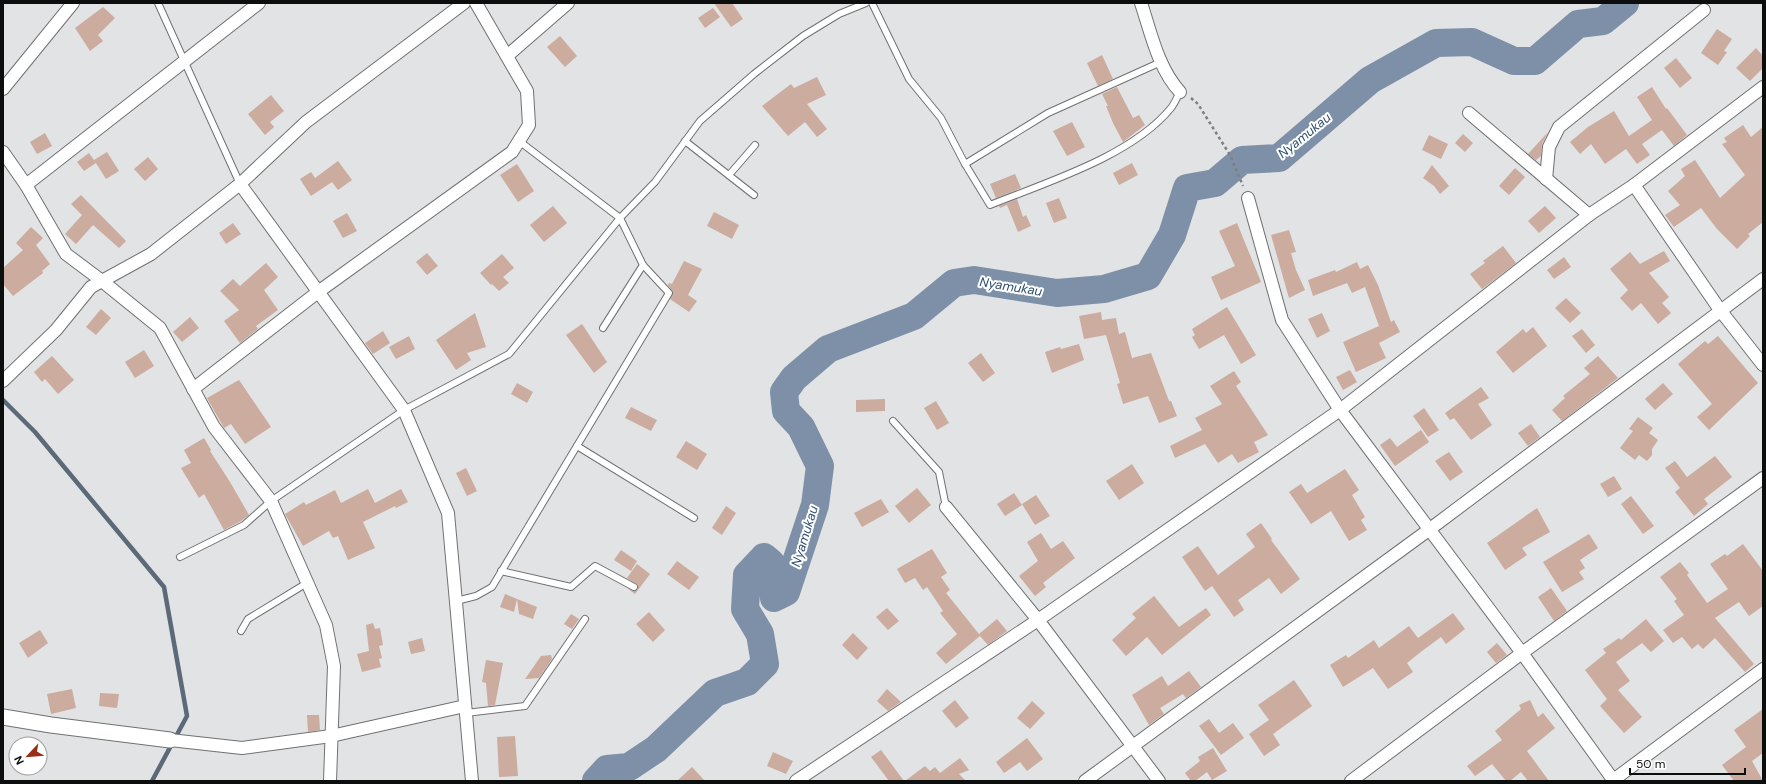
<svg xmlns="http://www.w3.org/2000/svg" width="1766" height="784" viewBox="0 0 1766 784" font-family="'DM Sans',sans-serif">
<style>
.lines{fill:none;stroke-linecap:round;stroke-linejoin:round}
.stream{stroke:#5b6979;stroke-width:4.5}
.river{stroke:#7d90a7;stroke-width:28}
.building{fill:#cbac9e}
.service-casing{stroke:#707172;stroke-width:8}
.minor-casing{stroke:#707172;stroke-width:14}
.tertiary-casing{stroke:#707172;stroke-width:17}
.path{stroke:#7e7f80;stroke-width:2.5;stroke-dasharray:3 3;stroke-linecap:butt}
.service{stroke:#fff;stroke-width:6}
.minor{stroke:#fff;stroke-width:12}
.tertiary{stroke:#fff;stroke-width:15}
.labels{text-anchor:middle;stroke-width:4;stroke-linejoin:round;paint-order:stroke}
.water-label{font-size:13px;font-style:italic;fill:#2f4f73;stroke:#fff}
</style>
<rect width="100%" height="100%" fill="#e2e3e4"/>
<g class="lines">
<path class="stream" d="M3 400 35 432 164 587 187 716 152 781"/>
<path class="river" d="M596 781 607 769 629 767 656 749 715 693 747 682 765 664 760 634 745 609 747 575 764 557 771 563 774 598 786 592 815 505 820 466 801 427 786 411 784 392 794 378 828 349 914 316 954 283 974 280 1057 293 1104 289 1148 276 1172 235 1187 188 1215 183 1242 160 1279 158 1370 80 1436 43 1472 42 1514 61H1535L1578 24 1603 21 1625 3"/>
</g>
<g class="building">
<path d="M714 3H732L743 19 731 27Z"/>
<path d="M103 7 115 18 98 35 103 41 90 51 75 28Z"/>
<path d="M713 8 720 17 705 28 698 18Z"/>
<path d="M1717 29 1732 39 1724 51 1727 52 1718 65 1701 53Z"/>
<path d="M560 36 577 56 565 67 547 47Z"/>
<path d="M1756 48 1763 56V68L1750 81 1736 68Z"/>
<path d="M1102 55 1113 79 1098 86 1087 63Z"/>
<path d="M1676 58 1692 78 1680 88 1664 68Z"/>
<path d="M817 77 826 95 807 104 827 129 817 137 805 122 788 136 762 106 791 84 794 88Z"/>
<path d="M1117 87 1133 118 1139 115 1145 125 1123 142 1113 123 1106 106H1108L1102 94Z"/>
<path d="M1652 87 1666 109 1667 108 1687 135 1674 146 1662 130 1642 144 1650 155 1637 164 1626 149 1605 164 1591 144 1580 154 1570 142 1588 127 1614 111 1629 136 1652 120 1637 97Z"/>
<path d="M271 95 284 111 270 122 274 127 265 135 248 114Z"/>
<path d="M1072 122 1085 147 1067 156 1053 131Z"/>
<path d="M1743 125 1751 137 1763 127V222L1748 234 1750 236 1737 249 1717 229 1701 208 1674 227 1665 215 1680 205 1668 191 1685 176 1681 169 1695 160 1720 198 1745 175 1722 144 1727 142 1724 138Z"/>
<path d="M1548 132 1542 144 1541 156 1536 160 1528 154Z"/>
<path d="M45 133 52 146 37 154 30 142Z"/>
<path d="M1463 134 1473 143 1465 152 1455 143Z"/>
<path d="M1429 135 1448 144 1441 159 1422 150Z"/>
<path d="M107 152 119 171 106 179 94 160Z"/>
<path d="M89 153 96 163 84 171 77 162Z"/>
<path d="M148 157 158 169 145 181 134 169Z"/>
<path d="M338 161 352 180 338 190 332 182 311 196 300 179 311 172 315 178Z"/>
<path d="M1132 163 1138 175 1119 185 1113 173Z"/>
<path d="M517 164 534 191 518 202 500 175Z"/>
<path d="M1432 165 1449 186 1440 194 1434 186 1423 178Z"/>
<path d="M1515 168 1525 177 1509 195 1499 186Z"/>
<path d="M1015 174 1021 188 996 198 990 184Z"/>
<path d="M81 195 126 241 119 248 93 225 76 244 65 234 82 215 71 204Z"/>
<path d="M1059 198 1067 218 1054 223 1046 203Z"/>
<path d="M1017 199 1023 217 1026 215 1031 226 1018 232 1007 205 1000 208 999 206Z"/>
<path d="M553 206 567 223 544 242 530 225Z"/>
<path d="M1545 206 1556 218 1539 233 1528 221Z"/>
<path d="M714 212 739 225 732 239 707 226Z"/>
<path d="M347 213 357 231 343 238 333 221Z"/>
<path d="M233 223 241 234 226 244 219 233Z"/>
<path d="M1237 223 1261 282 1221 300 1211 277 1235 266 1219 231Z"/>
<path d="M31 227 43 238 36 245 50 264 42 271 43 273 13 296 3 284V268L23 250 16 243Z"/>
<path d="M1289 230 1296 252 1291 253 1296 270 1305 290 1289 298 1271 235Z"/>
<path d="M1503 246 1516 263 1482 289 1470 274 1485 263 1483 261Z"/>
<path d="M1664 251 1670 261 1649 273 1669 297 1662 303 1671 313 1658 324 1641 303 1632 311 1620 298 1628 290 1610 269 1630 252 1640 264Z"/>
<path d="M427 253 438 266 427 275 416 262Z"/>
<path d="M502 254 514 268 503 277 509 283 499 291 492 284 491 285 480 273Z"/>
<path d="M1564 257 1571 267 1554 279 1547 270Z"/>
<path d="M684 261 702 269 688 295 697 301 689 312 670 299 673 292 668 285 669 283 672 284Z"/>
<path d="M1357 262 1360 269 1368 265 1378 285 1391 322 1394 320 1400 332 1379 343 1386 358 1356 372 1343 342 1379 326 1365 287 1352 293 1347 283 1313 296 1308 280 1335 270 1336 272Z"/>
<path d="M266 263 278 277 264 290 278 310 256 326 258 329 240 343 224 321 239 310 220 291 233 279 240 286Z"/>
<path d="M1566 298 1581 313 1570 323 1555 308Z"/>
<path d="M1227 307 1256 355 1241 364 1224 335 1199 349 1192 337 1195 335 1192 329Z"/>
<path d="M101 309 111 318 96 335 86 327Z"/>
<path d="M1101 312 1102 320 1116 318 1119 334 1125 332 1132 358 1151 353 1169 401H1171L1177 416 1159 423 1148 396 1123 404 1117 384 1120 383 1106 335 1084 339 1079 316Z"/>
<path d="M475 313 486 347 467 353 471 360 456 370 436 340Z"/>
<path d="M1322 313 1330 331 1317 338 1308 319Z"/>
<path d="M190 317 199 328 182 342 173 332Z"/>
<path d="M582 324 607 362 594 373 566 335Z"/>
<path d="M1533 327 1547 346 1513 373 1496 352 1523 329 1526 333Z"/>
<path d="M1582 329 1595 345 1586 353 1572 336Z"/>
<path d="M383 331 390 343 373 354 365 343Z"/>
<path d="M409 336 415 349 396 359 389 347Z"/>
<path d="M1718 336 1758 383 1709 430 1697 417 1712 404 1678 364 1705 341 1708 344Z"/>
<path d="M1079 344 1084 360 1052 373 1045 352 1060 347 1061 349Z"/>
<path d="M144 350 154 366 135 378 125 362Z"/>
<path d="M981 353 995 373 983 382 968 363Z"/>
<path d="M52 356 74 380 58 394 45 379 42 382 34 372Z"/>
<path d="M1598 356 1618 378 1562 421 1552 410 1565 398 1563 396 1590 374 1584 368Z"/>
<path d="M1350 370 1357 382 1343 390 1336 377Z"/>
<path d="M1234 371 1241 382 1236 386 1268 435 1254 442 1259 452 1238 463 1232 454 1218 463 1205 444 1175 458 1170 446 1202 430 1195 418 1222 404 1210 386Z"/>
<path d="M239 380 271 427 245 444 231 424 224 428 207 398Z"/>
<path d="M517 383 533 392 527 403 511 394Z"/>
<path d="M1663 383 1673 394 1655 410 1645 399Z"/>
<path d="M1481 387 1489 398 1478 404 1492 425 1471 440 1454 418 1450 420 1445 413Z"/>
<path d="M885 399V411L856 412V400Z"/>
<path d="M936 401 949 423 937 430 924 408Z"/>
<path d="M631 407 657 420 651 431 625 418Z"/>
<path d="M1424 408 1439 430 1428 437 1413 416Z"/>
<path d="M1638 417 1653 428 1649 433 1658 440 1652 449V455L1647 461 1639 455 1635 460 1620 448 1633 431 1629 429Z"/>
<path d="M1531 424 1540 437 1528 446 1518 433Z"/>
<path d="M1421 430 1429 442 1395 466 1380 445 1390 438 1397 447Z"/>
<path d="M204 438 211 450 210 451 230 482 249 515 241 521 224 530 204 494 199 498 181 468 191 463 184 450Z"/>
<path d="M686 441 707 454 697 470 676 457Z"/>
<path d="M1449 452 1463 472 1450 481 1435 461Z"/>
<path d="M1715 456 1732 477 1704 499 1708 504 1694 516 1675 492 1680 488 1665 468 1675 461 1687 477Z"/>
<path d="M1132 464 1144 483 1119 500 1106 481Z"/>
<path d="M466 468 477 491 467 496 456 473Z"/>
<path d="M1345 469 1359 490 1352 495 1365 517 1361 520 1367 530 1349 541 1331 511 1311 524 1289 492 1301 484 1307 493Z"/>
<path d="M1614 476 1622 489 1608 497 1600 484Z"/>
<path d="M917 488 931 505 909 523 895 506Z"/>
<path d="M368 489 375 503 401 489 408 502 396 508 395 506 363 522 375 548 348 560 338 536 333 538 329 531 303 546 285 514 304 502 306 505 335 490 341 503Z"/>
<path d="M1014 493 1022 505 1005 516 997 504Z"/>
<path d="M1036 495 1050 516 1035 525 1022 504Z"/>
<path d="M1631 496 1654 526 1643 534 1621 504Z"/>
<path d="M881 499 889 512 862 527 854 513Z"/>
<path d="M726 506 736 513 722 535 712 528Z"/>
<path d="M1537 508 1550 532 1522 548 1527 555 1505 570 1487 543Z"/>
<path d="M1261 523 1272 539 1271 540 1300 579 1281 594 1269 578 1238 600 1244 610 1234 617 1212 586 1205 591 1182 557 1198 546 1218 575 1255 547 1246 534Z"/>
<path d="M1041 533 1051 549 1063 541 1075 558 1043 583 1046 587 1035 596 1019 576 1038 561 1027 542Z"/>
<path d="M1589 534 1598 548 1580 560 1585 568 1579 572 1584 579 1562 592 1543 562Z"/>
<path d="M1743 544 1763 571V606L1749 616 1739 602 1715 618 1754 664 1745 672 1715 638 1703 649 1698 644 1692 649 1682 637 1673 643 1663 630 1684 615 1674 601 1677 599 1660 577 1680 562 1689 573 1687 575 1707 603 1728 589 1710 564 1725 554 1727 556Z"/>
<path d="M932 549 947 573 941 577 950 590 946 593 979 634 997 619 1007 631 988 645 980 636 946 664 936 653 957 634 940 613 943 611 927 587 923 590 915 578 905 583 897 569Z"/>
<path d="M621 550 637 561 631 571 614 560Z"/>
<path d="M677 561 699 577 689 590 667 574Z"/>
<path d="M637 564 650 574 635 594 628 589 636 591 638 589V585L627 578Z"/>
<path d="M1551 588 1567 611 1554 621 1538 597Z"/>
<path d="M505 594 517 599 514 612 500 607Z"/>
<path d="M1154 596 1179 627 1206 608 1211 615 1162 655 1147 637 1126 656 1112 640 1136 618 1132 614Z"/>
<path d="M517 599 537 607 533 619 519 614Z"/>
<path d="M887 608 899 621 888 630 876 617Z"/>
<path d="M649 612 665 630 653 642 636 624Z"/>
<path d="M1453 613 1465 629 1446 644 1441 637 1422 651 1407 663 1413 672 1388 689 1373 668 1343 687 1330 665 1346 655 1348 658 1374 640 1379 648 1409 626 1418 638Z"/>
<path d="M571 614 579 619 572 629 564 624Z"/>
<path d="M1646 619 1664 641 1651 652 1642 643 1616 662 1630 681 1618 690 1642 717 1624 733 1600 706 1607 699 1585 670 1606 653 1603 649 1619 638 1621 640Z"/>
<path d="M373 623 375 629 380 628 383 645 379 646 382 658 379 659 381 667 362 672 357 654 369 651 366 625Z"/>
<path d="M40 630 48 643 28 658 19 643Z"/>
<path d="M853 633 868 648 857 660 842 645Z"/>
<path d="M422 638 425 651 411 654 408 642Z"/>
<path d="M1497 643 1507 655 1496 663 1487 652Z"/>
<path d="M551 655 552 659 539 678 525 679 541 656Z"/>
<path d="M486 660 503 663 495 705 488 706 486 683 482 682Z"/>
<path d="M1189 671 1201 687 1186 698 1183 694 1160 708 1164 714 1149 725 1132 695 1162 676 1168 686Z"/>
<path d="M1294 680 1312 706 1273 734 1280 745 1264 756 1249 734 1269 720 1258 705Z"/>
<path d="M72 689 76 708 51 714 47 694Z"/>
<path d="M887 689 901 702 888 711 877 701Z"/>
<path d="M100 693 119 694 117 708 99 706Z"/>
<path d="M955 700 969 718 956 728 942 711Z"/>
<path d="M1530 700 1538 717 1543 713 1555 728 1527 751 1549 781H1528L1521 772 1510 781H1506L1492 764 1475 776 1467 766 1502 740 1495 731 1521 709 1519 705Z"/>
<path d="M1032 701 1045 713 1030 729 1017 718Z"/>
<path d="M1763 709V753L1752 761 1763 781H1734L1722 765 1746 747 1734 730Z"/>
<path d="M307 715H319L320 730 308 732Z"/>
<path d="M1209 719 1219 733 1233 723 1244 738 1221 755 1199 726Z"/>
<path d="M515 736 518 776 499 777 497 737Z"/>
<path d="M1027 738 1043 759 1027 771 1020 762 1004 773 996 762Z"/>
<path d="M1213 748 1227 771 1212 780 1207 772 1195 781H1191L1185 773 1200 761 1198 757Z"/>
<path d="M881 750 904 781H889L871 757Z"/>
<path d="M773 752 793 761 786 774 767 766Z"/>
<path d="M960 758 969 770 959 774 966 781H905L925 766 930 771 935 767 940 773Z"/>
<path d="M692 767 705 781H677Z"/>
</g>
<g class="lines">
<g class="service-casing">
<g id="service">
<path d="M158 3 240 184"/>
<path d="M872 3 909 79 941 118 965 164 1048 113 1161 62"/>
<path d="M685 141 754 195"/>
<path d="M965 164 990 205C1047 182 1132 156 1171 108 1175 103 1177 97 1180 92"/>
<path d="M729 175 755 145"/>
<path d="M603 328 643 265"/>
<path d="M893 421 939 472 946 507"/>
<path d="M577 446 694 518"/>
<path d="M180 557 244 525 271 501 404 410 509 354 620 218 655 182 700 121 754 74 803 36 839 14 866 3"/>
<path d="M501 571 571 587 595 566 634 587"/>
<path d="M456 601 476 596 492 587 669 293 643 265 620 218 519 141"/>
<path d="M241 631 248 619 307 583"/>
<path d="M466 713 525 706 585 619"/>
</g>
</g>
<g class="minor-casing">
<g id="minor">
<path d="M1141 3C1151 33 1158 68 1180 92"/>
<path d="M507 56 568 3"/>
<path d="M3 89 73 3"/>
<path d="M1469 113 1589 215"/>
<path d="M3 152 26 185 66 254 102 281 160 328 214 427 271 501 326 625 334 666 330 781"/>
<path d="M1546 179 1549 147 1559 127 1704 10"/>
<path d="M240 184 404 410 448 513 472 781"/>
<path d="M26 185 259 3"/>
<path d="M1634 185 1720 310 1763 365"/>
<path d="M1248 198 1282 320 1340 410 1522 653 1614 781"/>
<path d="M3 381 56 330 91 287 151 254 240 184 306 122 464 3"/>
<path d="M193 389 318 292 512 152 529 125 527 91 476 3"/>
<path d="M946 507 1038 620 1159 781"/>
<path d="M170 740 242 748 331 736 465 706"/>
<path d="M796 781 1038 620 1340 410 1589 215 1634 185 1763 87"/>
<path d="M1085 781 1430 529 1763 279"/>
<path d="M1351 781 1522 653 1763 478"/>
<path d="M1612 781 1763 669"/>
</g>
</g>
<g class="tertiary-casing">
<path id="tertiary" d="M3 717 51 725 170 740"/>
</g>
<path class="path" d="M1191 98 1198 104 1230 155 1243 186"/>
<use href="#service" class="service"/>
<use href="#minor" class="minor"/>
<use href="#tertiary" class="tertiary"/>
</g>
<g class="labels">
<g class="water-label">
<text transform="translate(1304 135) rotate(-39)" y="5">Nyamukau</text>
<text transform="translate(1011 286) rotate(9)" y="5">Nyamukau</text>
<text transform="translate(804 536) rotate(-73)" y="5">Nyamukau</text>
</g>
</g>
<rect width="1766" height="784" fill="none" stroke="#0c0d0d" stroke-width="8"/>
<g transform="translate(28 756) rotate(244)"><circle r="19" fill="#ffffff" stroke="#9e9e9e"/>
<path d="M0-3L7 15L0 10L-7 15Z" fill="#972f16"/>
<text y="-6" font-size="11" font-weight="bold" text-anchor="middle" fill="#0c0d0d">N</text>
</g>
<path d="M1630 768v6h115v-6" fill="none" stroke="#0c0d0d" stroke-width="2"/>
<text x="1636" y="768" font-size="12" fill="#0c0d0d" stroke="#ffffff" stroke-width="3" paint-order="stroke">50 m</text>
</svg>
